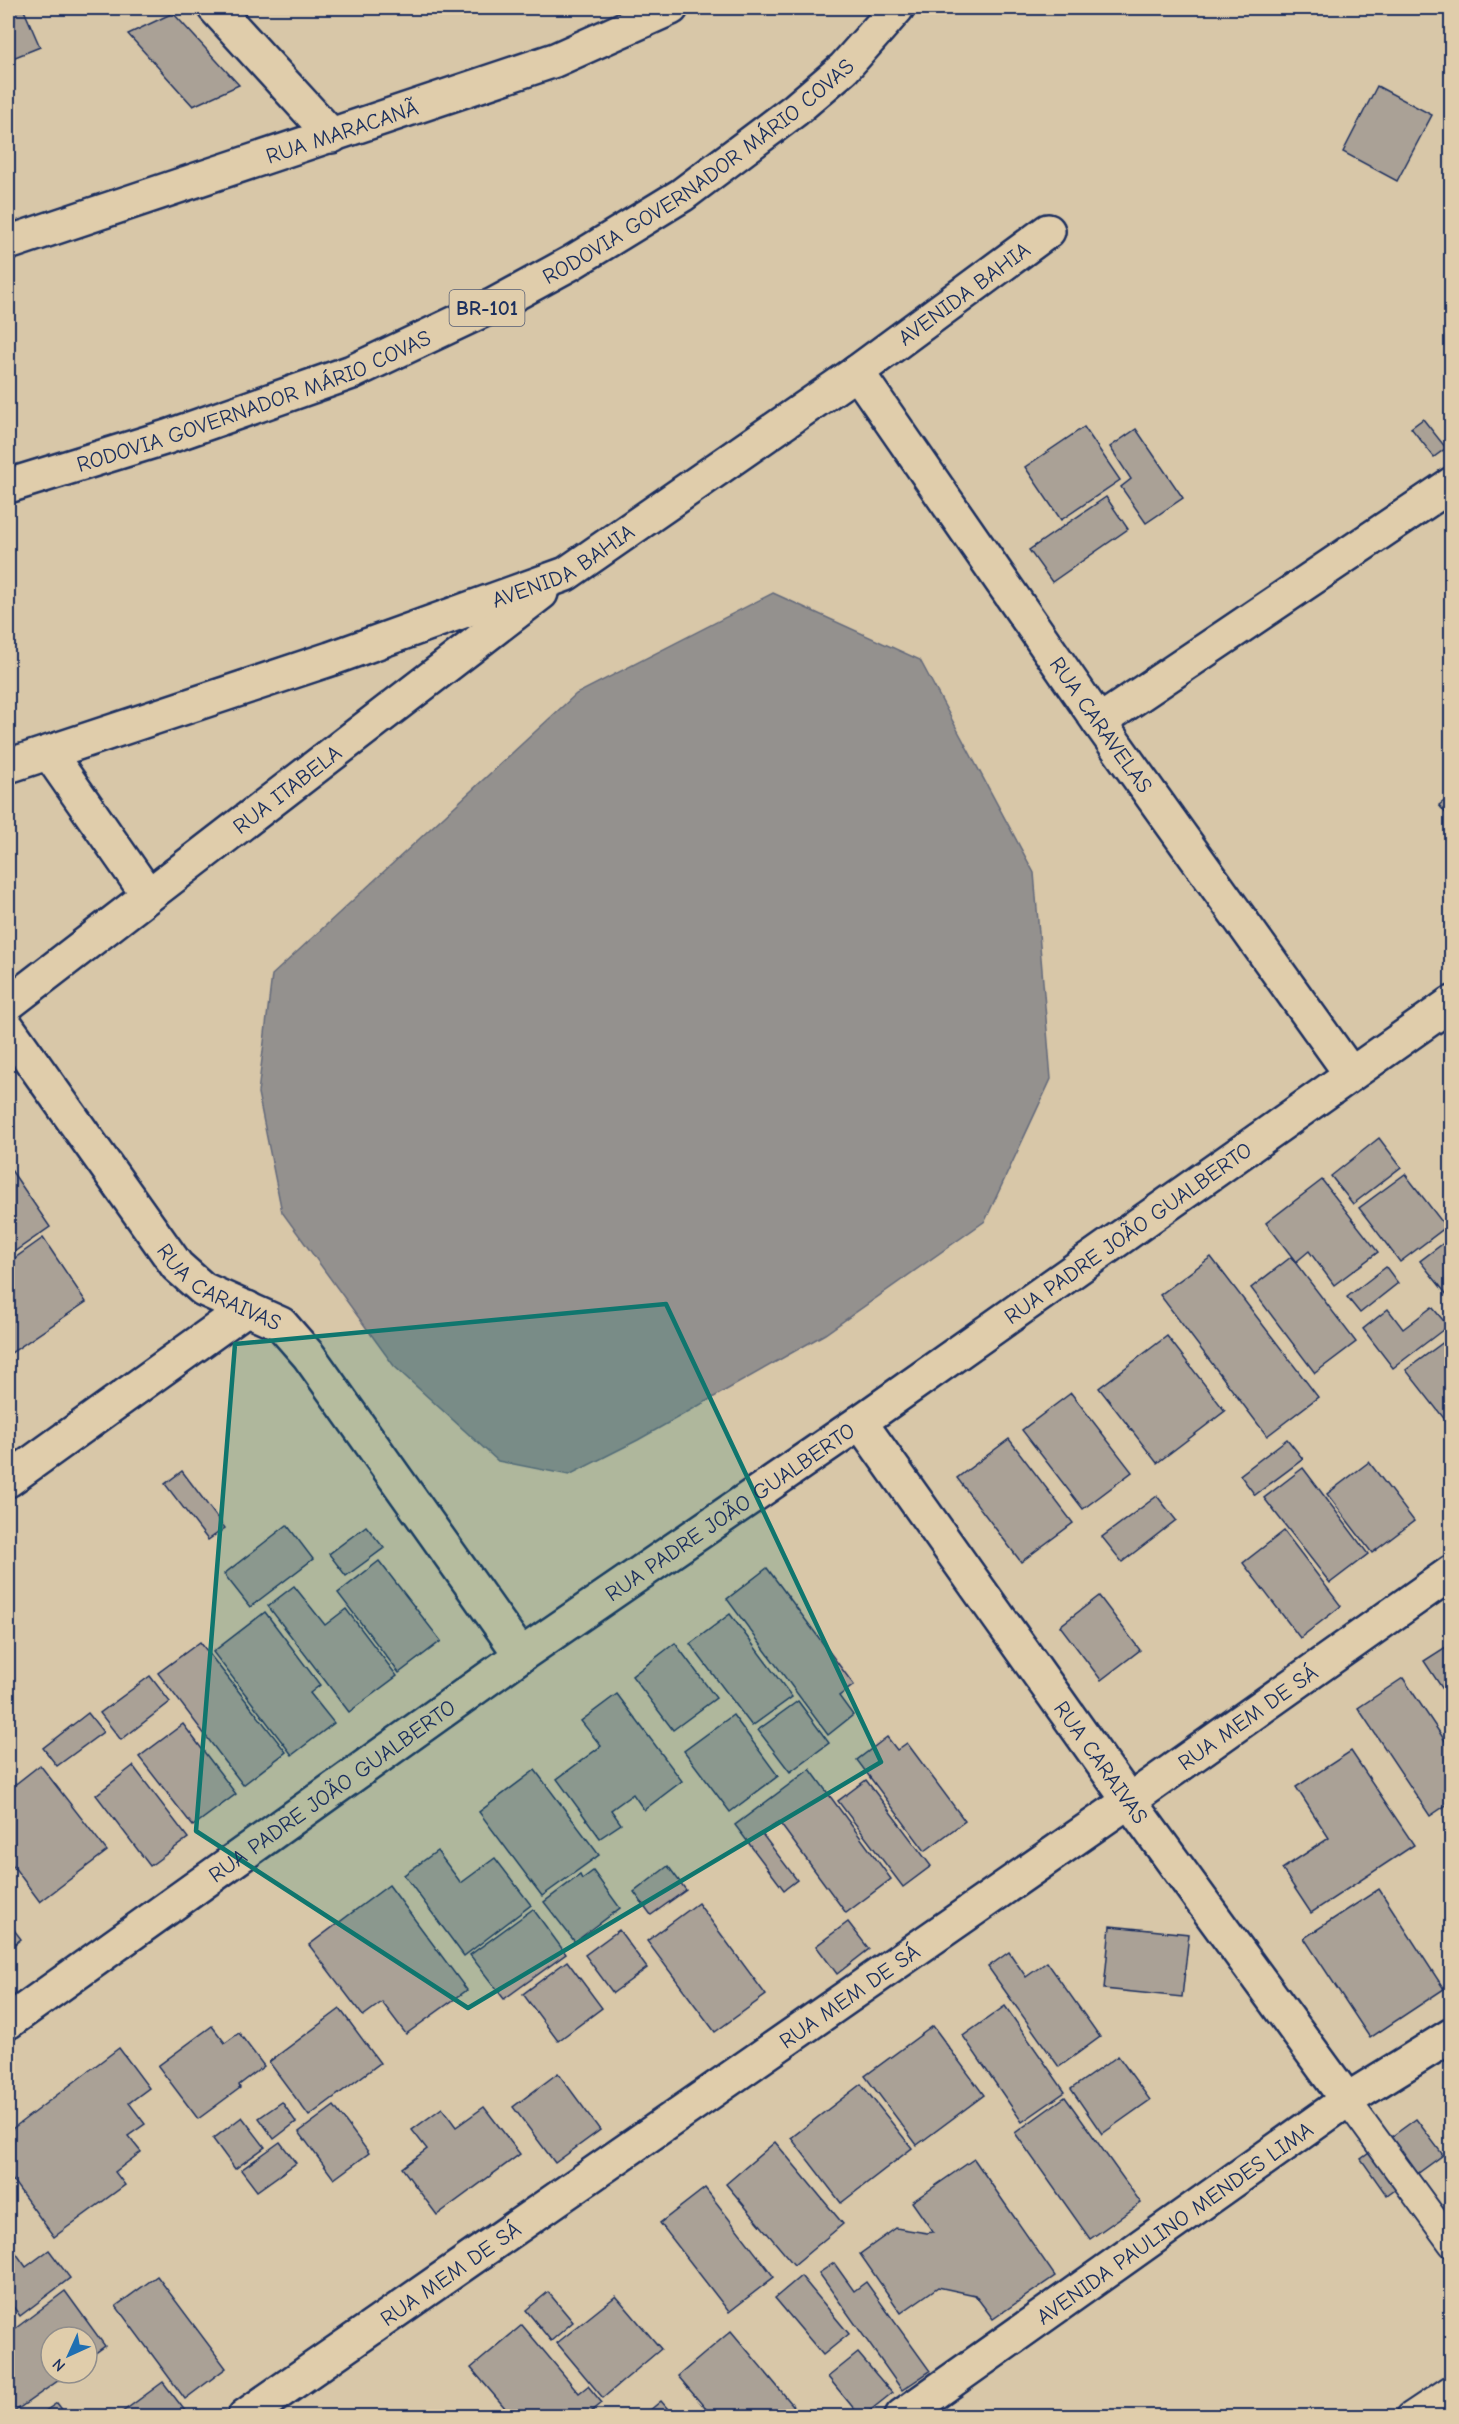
<svg xmlns="http://www.w3.org/2000/svg" width="1459" height="2424" viewBox="0 0 1459 2424" font-family="'Comic Neue',sans-serif">
<style>
.water{fill:#94918e;stroke:#646a7b;stroke-width:1.5}
.building{fill:#aaa196;stroke:#1b2f5e;stroke-width:1.5}
.lines{fill:none;stroke-linecap:round;stroke-linejoin:round}
.service-casing{stroke:#1b2f5e;stroke-width:30}
.minor-casing{stroke:#1b2f5e;stroke-width:38}
.trunk-casing{stroke:#1b2f5e;stroke-width:38}
.service{stroke:#e0cdab;stroke-width:26}
.minor{stroke:#e0cdab;stroke-width:33}
.trunk{stroke:#e0cdab;stroke-width:33}
.marked{fill:#0f766e;fill-opacity:0.2;stroke:#0f766e;stroke-width:4.5;stroke-linejoin:round}
.labels{text-anchor:middle;stroke-width:4.5;stroke-linejoin:round;paint-order:stroke}
.shield{fill:#e0cdab;stroke:#565e75;stroke-width:1.5}
.shield-label{font-size:21px;font-weight:bold;fill:#1b2f5e}
.street-label{font-size:22px;fill:#1b2f5e;stroke:#e0cdab}
</style>
<rect width="100%" height="100%" fill="#d8c7a8"/>
<filter id="ink" filterUnits="userSpaceOnUse"><feTurbulence type="fractalNoise" baseFrequency=".0167" numOctaves="2"/><feDisplacementMap in="SourceGraphic" scale="12" xChannelSelector="R" yChannelSelector="G"/><feConvolveMatrix kernelMatrix="1 2 1 2 8 2 1 2 1" color-interpolation-filters="sRGB"/></filter>
<g filter="url(#ink)">
<path class="water" d="M773 593 920 660 1034 873 1051 1079 985 1221 825 1334 638 1440 569 1475 498 1461 394 1366 282 1212 258 1093 272 975 576 694Z"/>
<g class="building">
<path d="M8 8H23L40 47 8 60Z"/>
<path d="M173 13 239 85 193 106 128 34Z"/>
<path d="M1377 86 1432 115 1397 181 1343 152Z"/>
<path d="M1423 419 1446 448 1434 457 1411 428Z"/>
<path d="M1084 427 1120 480 1061 520 1025 467Z"/>
<path d="M1136 429 1183 498 1146 523 1121 487 1131 479 1110 447Z"/>
<path d="M1106 497 1128 529 1052 582 1029 550Z"/>
<path d="M1452 795V821L1439 805Z"/>
<path d="M1379 1138 1401 1167 1353 1204 1331 1176Z"/>
<path d="M9 1167 50 1227 8 1256V1168Z"/>
<path d="M1405 1174 1446 1227 1400 1262 1359 1208Z"/>
<path d="M1322 1180 1378 1252 1334 1285 1309 1251 1296 1262 1266 1223Z"/>
<path d="M43 1238 86 1302 8 1355V1263Z"/>
<path d="M1449 1239 1452 1242V1301L1420 1261Z"/>
<path d="M1211 1257 1318 1397 1267 1436 1160 1295Z"/>
<path d="M1291 1257 1356 1342 1315 1373 1251 1288Z"/>
<path d="M1386 1267 1398 1283 1360 1313 1347 1297Z"/>
<path d="M1432 1307 1448 1326 1393 1368 1363 1329 1388 1309 1403 1329Z"/>
<path d="M1167 1336 1225 1411 1157 1463 1099 1388Z"/>
<path d="M1452 1336V1416L1446 1421 1406 1370Z"/>
<path d="M1071 1393 1132 1472 1083 1509 1022 1430Z"/>
<path d="M1009 1439 1073 1523 1021 1562 957 1478Z"/>
<path d="M1287 1439 1303 1459 1255 1495 1240 1475Z"/>
<path d="M1369 1462 1414 1521 1372 1553 1327 1494Z"/>
<path d="M1303 1468 1368 1554 1330 1583 1264 1498Z"/>
<path d="M182 1471 225 1528 208 1540 165 1484Z"/>
<path d="M1157 1496 1176 1520 1122 1562 1102 1537Z"/>
<path d="M287 1525 313 1559 250 1607 224 1574Z"/>
<path d="M366 1526 384 1548 346 1576 329 1554Z"/>
<path d="M1284 1531 1341 1606 1300 1638 1243 1563Z"/>
<path d="M379 1561 441 1641 399 1673 338 1593Z"/>
<path d="M767 1568 854 1685 839 1696 853 1715 828 1735 727 1599Z"/>
<path d="M294 1586 325 1625 346 1609 397 1676 349 1712 268 1606Z"/>
<path d="M1099 1596 1140 1650 1101 1680 1060 1626Z"/>
<path d="M265 1612 320 1685 310 1693 334 1723 292 1755 213 1652Z"/>
<path d="M730 1614 792 1697 752 1726 690 1644Z"/>
<path d="M200 1642 286 1752 243 1785 158 1673Z"/>
<path d="M675 1643 716 1698 673 1730 632 1676Z"/>
<path d="M1452 1643V1703L1424 1661Z"/>
<path d="M150 1676 170 1702 121 1740 100 1713Z"/>
<path d="M1403 1678 1452 1751V1801L1430 1816 1358 1708Z"/>
<path d="M617 1694 682 1781 644 1810 633 1794 611 1810 621 1824 600 1838 557 1779 601 1746 581 1721Z"/>
<path d="M798 1701 829 1743 790 1772 758 1730Z"/>
<path d="M88 1713 103 1732 57 1766 43 1748Z"/>
<path d="M733 1715 778 1776 730 1812 684 1751Z"/>
<path d="M183 1724 236 1794 193 1826 139 1757Z"/>
<path d="M887 1737 897 1750 907 1743 965 1821 925 1851 857 1760Z"/>
<path d="M1351 1751 1414 1845 1311 1913 1282 1869 1329 1838 1296 1787Z"/>
<path d="M40 1765 107 1851 40 1902 8 1859V1790Z"/>
<path d="M133 1766 188 1838 150 1866 96 1795Z"/>
<path d="M810 1769 891 1879 846 1913 779 1822 762 1834 797 1880 784 1890 735 1825Z"/>
<path d="M535 1770 599 1855 542 1896 479 1812Z"/>
<path d="M866 1780 931 1866 903 1887 838 1801Z"/>
<path d="M437 1851 461 1883 495 1858 531 1905 464 1956 404 1875Z"/>
<path d="M668 1866 686 1890 651 1915 634 1892Z"/>
<path d="M593 1871 620 1908 575 1942 544 1902 580 1875 582 1879Z"/>
<path d="M389 1885 467 1990 406 2034 382 2002 363 2016 309 1945Z"/>
<path d="M1379 1889 1444 1989 1370 2038 1304 1938Z"/>
<path d="M698 1903 766 1995 715 2032 647 1941Z"/>
<path d="M533 1909 566 1954 504 1999 470 1955Z"/>
<path d="M8 1922 21 1939 8 1949Z"/>
<path d="M848 1922 869 1949 837 1974 816 1946Z"/>
<path d="M1110 1926 1189 1934 1182 1997 1104 1989Z"/>
<path d="M619 1930 647 1968 613 1993 585 1955Z"/>
<path d="M1009 1952 1026 1977 1047 1962 1100 2037 1059 2067 988 1967Z"/>
<path d="M567 1961 602 2008 558 2041 523 1994Z"/>
<path d="M1005 2006 1065 2092 1022 2122 963 2036Z"/>
<path d="M340 2009 380 2063 309 2116 269 2062Z"/>
<path d="M212 2026 225 2043 239 2033 264 2066 239 2085 240 2088 198 2119 158 2066Z"/>
<path d="M933 2026 984 2095 917 2145 865 2076Z"/>
<path d="M119 2048 149 2088 129 2103 145 2124 128 2136 141 2152 115 2172 125 2185 54 2237 8 2174V2132Z"/>
<path d="M1118 2056 1150 2100 1102 2134 1071 2089Z"/>
<path d="M558 2073 600 2130 555 2163 513 2107Z"/>
<path d="M861 2084 912 2148 841 2203 791 2138Z"/>
<path d="M1065 2097 1141 2203 1090 2239 1015 2133Z"/>
<path d="M282 2102 296 2122 274 2139 259 2118Z"/>
<path d="M334 2106 369 2153 334 2179 299 2132Z"/>
<path d="M484 2107 520 2154 437 2215 402 2168 427 2149 412 2130 442 2108 456 2127Z"/>
<path d="M242 2117 265 2147 235 2169 213 2139Z"/>
<path d="M1416 2119 1443 2155 1387 2196 1361 2159Z"/>
<path d="M280 2142 296 2163 257 2191 241 2170Z"/>
<path d="M775 2142 843 2224 794 2265 726 2184Z"/>
<path d="M974 2159 1055 2276 993 2319 975 2295 938 2287 901 2313 860 2254 896 2228 927 2233 933 2232 912 2202Z"/>
<path d="M705 2188 774 2277 729 2312 660 2223Z"/>
<path d="M49 2250 70 2278 20 2316 8 2300V2259L16 2253 26 2267Z"/>
<path d="M834 2263 854 2291 866 2282 930 2371 902 2390 819 2273Z"/>
<path d="M157 2276 226 2368 185 2399 116 2306Z"/>
<path d="M801 2276 849 2334 823 2355 775 2298Z"/>
<path d="M65 2291 105 2346 87 2359V2337H51V2373H69L8 2416V2334Z"/>
<path d="M548 2292 573 2322 551 2341 526 2310Z"/>
<path d="M616 2296 661 2349 603 2398 557 2343Z"/>
<path d="M522 2325 579 2393 588 2386 602 2403 586 2416H512L471 2368Z"/>
<path d="M731 2331 802 2416H712L678 2376Z"/>
<path d="M858 2353 892 2393 863 2416H860L828 2377Z"/>
<path d="M163 2382 189 2416H117Z"/>
<path d="M661 2401 674 2416H643Z"/>
<path d="M57 2403 67 2416H38Z"/>
</g>
<g class="lines">
<g class="service-casing">
<g id="service">
<path d="M1347 2100 1452 2244"/>
<path d="M1410 2416 1452 2388"/>
</g>
</g>
<g class="minor-casing">
<g id="minor">
<path d="M215 8 332 136"/>
<path id="s1" d="M8 243 555 60 671 8"/>
<path id="s2" d="M857 372 1099 722 1351 1074"/>
<path d="M1099 722 1452 484"/>
<path d="M49 753 148 895"/>
<path id="s3" d="M8 766 330 659 566 574 857 372 1048 231"/>
<path id="s4" d="M8 1004 541 593"/>
<path id="s5" d="M8 1028 177 1266 203 1289 281 1324 309 1356 521 1655"/>
<path id="s6" d="M860 1422 1129 1801 1347 2100"/>
<path d="M8 1480 247 1308"/>
<path id="s7" d="M8 2022 521 1655 860 1422 1452 1003"/>
<path id="s8" d="M245 2416 1129 1801 1452 1572"/>
<path id="s9" d="M902 2416 1347 2100 1452 2035"/>
</g>
</g>
<g class="trunk-casing">
<g id="trunk">
<path id="s10" d="M8 486 167 437 352 372 494 305 571 263 682 195 795 110 844 68 897 8"/>
</g>
</g>
<use href="#service" class="service"/>
<use href="#minor" class="minor"/>
<use href="#trunk" class="trunk"/>
</g>
</g>
<path class="marked" d="M666 1304 881 1762 468 2008 196 1831 235 1344Z"/>
<g class="labels">
<rect class="shield" x="449.5" y="290" width="75" height="36" rx="4.5"/>
<g class="shield-label">
<text x="487" y="315">BR-101</text>
</g>
<g class="street-label">
<text dy="8" stroke="none"><textPath href="#s1" startOffset="352">RUA MARACANÃ</textPath></text>
<text dy="8" stroke="none"><textPath href="#s10" startOffset="764">RODOVIA GOVERNADOR MÁRIO COVAS</textPath></text>
<text dy="8" stroke="none"><textPath href="#s3" startOffset="1077">AVENIDA BAHIA</textPath></text>
<text dy="8" stroke="none"><textPath href="#s10" startOffset="260">RODOVIA GOVERNADOR MÁRIO COVAS</textPath></text>
<text dy="8" stroke="none"><textPath href="#s3" startOffset="591">AVENIDA BAHIA</textPath></text>
<text dy="8" stroke="none"><textPath href="#s2" startOffset="429">RUA CARAVELAS</textPath></text>
<text dy="8" stroke="none"><textPath href="#s4" startOffset="352">RUA ITABELA</textPath></text>
<text dy="8" stroke="none"><textPath href="#s7" startOffset="1370">RUA PADRE JOÃO GUALBERTO</textPath></text>
<text dy="8" stroke="none"><textPath href="#s5" startOffset="339">RUA CARAIVAS</textPath></text>
<text dy="8" stroke="none"><textPath href="#s7" startOffset="884">RUA PADRE JOÃO GUALBERTO</textPath></text>
<text dy="8" stroke="none"><textPath href="#s8" startOffset="1222">RUA MEM DE SÁ</textPath></text>
<text dy="8" stroke="none"><textPath href="#s6" startOffset="417">RUA CARAIVAS</textPath></text>
<text dy="8" stroke="none"><textPath href="#s7" startOffset="398">RUA PADRE JOÃO GUALBERTO</textPath></text>
<text dy="8" stroke="none"><textPath href="#s8" startOffset="736">RUA MEM DE SÁ</textPath></text>
<text dy="8" stroke="none"><textPath href="#s9" startOffset="334">AVENIDA PAULINO MENDES LIMA</textPath></text>
<text dy="8" stroke="none"><textPath href="#s8" startOffset="250">RUA MEM DE SÁ</textPath></text>
</g>
</g>
<rect width="1459" height="2424" fill="none" stroke="#e0cdab" stroke-width="30"/>
<rect x="15" y="15" width="1429" height="2394" fill="none" stroke="#1b2f5e" stroke-width="2" filter="url(#ink)"/>
<g transform="translate(69 2355) rotate(225)"><circle r="28" fill="#e0cdab" stroke="#918e8c" stroke-width="1.5"/>
<path d="M0-4.5L10 22L0 15L-10 22Z" fill="#1f6fb2"/>
<text y="-9" font-size="16" font-weight="bold" text-anchor="middle" fill="#1b2f5e">N</text>
</g>
</svg>
